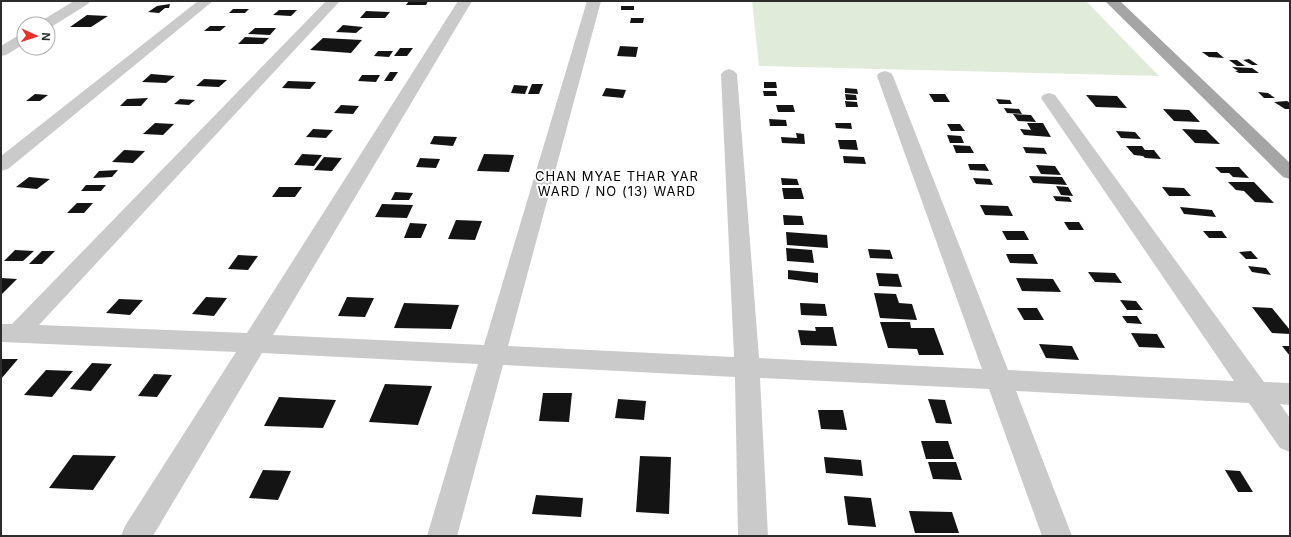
<svg xmlns="http://www.w3.org/2000/svg" width="1291" height="537" viewBox="0 0 1291 537" font-family="Inter,sans-serif">
<style>
.green{fill:#e1ebda}
.building{fill:#141414}
.lines{fill:none;stroke-linecap:round;stroke-linejoin:round}
.minor{fill:#cacaca;fill-rule:evenodd}
.major{fill:#a5a5a5;fill-rule:evenodd}
.labels{text-anchor:middle;stroke-width:4;stroke-linejoin:round;paint-order:stroke}
.quarter-label{font-size:13px;letter-spacing:1px;fill:#000;stroke:#fff}
</style>
<rect width="100%" height="100%" fill="#fff"/>
<path class="green" d="M752 1H1086L1159 76 759 66Z"/>
<g class="building">
<path d="M409 1H428L426 5H406Z"/>
<path d="M170 4 169 8H165L159 13 148 12 157 6Z"/>
<rect x="621" y="6" width="13" height="4"/>
<path d="M233 9H249L245 13H229Z"/>
<path d="M279 10H297L291 16 273 15Z"/>
<path d="M366 11 390 12 385 18H360Z"/>
<path d="M87 15 108 16 91 27H70Z"/>
<path d="M631 18H644L643 23H630Z"/>
<path d="M343 25 363 27 356 33 336 32Z"/>
<path d="M210 26H226L220 31H204Z"/>
<path d="M255 28H276L270 35 248 34Z"/>
<path d="M245 37 269 38 263 44H238Z"/>
<path d="M323 38 362 40 351 53 310 50Z"/>
<path d="M620 46 638 47 636 57 617 56Z"/>
<path d="M400 48H413L407 56H394Z"/>
<path d="M378 51H393L389 57 374 56Z"/>
<path d="M1202 52H1217L1224 58 1209 57Z"/>
<path d="M1249 59 1258 65H1252L1243 60Z"/>
<path d="M1229 60H1237L1245 66H1237Z"/>
<path d="M1232 67 1252 68 1259 73H1239L1235 71H1238Z"/>
<path d="M390 72H398L392 81H384Z"/>
<path d="M151 74 175 76 166 83 142 82Z"/>
<path d="M362 75H380L376 82 358 81Z"/>
<path d="M204 79 227 80 219 87 196 86Z"/>
<path d="M288 81 316 82 310 89 282 88Z"/>
<path d="M764 82H776L777 88H764Z"/>
<path d="M532 84H543L539 94H528Z"/>
<path d="M514 85 528 86 525 94 511 93Z"/>
<path d="M606 88 626 90 623 98 602 96Z"/>
<path d="M845 88 857 89 858 94 845 93Z"/>
<path d="M763 91H776L777 96H764Z"/>
<path d="M1258 92 1268 93 1275 98H1264Z"/>
<path d="M35 94 48 95 40 101H26Z"/>
<path d="M845 94 856 95 857 100H846Z"/>
<path d="M929 94H945L950 102H934Z"/>
<path d="M1086 95 1117 96 1127 108 1096 107Z"/>
<path d="M148 98 141 106H120L127 99Z"/>
<path d="M180 99 195 100 189 105 174 104Z"/>
<path d="M996 99 1010 100 1012 104H999Z"/>
<path d="M845 101 857 102 858 107H846Z"/>
<path d="M1287 101 1290 103V109H1285L1274 102Z"/>
<path d="M341 105 359 106 353 114 334 113Z"/>
<path d="M776 105H793L795 112H778Z"/>
<path d="M1004 108 1019 109 1022 114 1007 113Z"/>
<path d="M1163 109 1189 110 1200 122 1174 121Z"/>
<path d="M1013 114 1031 115 1036 122 1018 121Z"/>
<path d="M769 119 786 120 787 126H770Z"/>
<path d="M155 123 174 124 163 135 143 134Z"/>
<path d="M835 123H851L852 129 836 128Z"/>
<path d="M1027 123H1043L1051 137 1024 135 1020 129 1031 130Z"/>
<path d="M947 124H960L965 131H951Z"/>
<path d="M313 129 333 130 326 138 306 137Z"/>
<path d="M1182 129 1206 130 1220 144 1195 143Z"/>
<path d="M1116 131 1135 132 1141 139 1121 138Z"/>
<path d="M796 133 804 134 805 144 782 143 781 137 797 138Z"/>
<path d="M947 135 961 136 964 143H950Z"/>
<path d="M434 136 457 137 453 146 430 144Z"/>
<path d="M838 140H856L858 150 840 149Z"/>
<path d="M953 145 970 146 974 153H956Z"/>
<path d="M1126 146H1142L1145 150H1154L1161 159 1145 158 1143 156 1134 155Z"/>
<path d="M1023 147 1044 148 1047 154 1026 153Z"/>
<path d="M124 150 145 151 133 163 112 162Z"/>
<path d="M302 154 322 155 314 166 294 165Z"/>
<path d="M484 154 514 155 509 172 477 171Z"/>
<path d="M843 156 864 157 866 164 844 163Z"/>
<path d="M324 157 342 158 332 171 314 170Z"/>
<path d="M420 158 440 159 436 168 416 167Z"/>
<path d="M968 164H985L989 171 970 170Z"/>
<path d="M1036 165 1055 166 1061 175 1041 174Z"/>
<path d="M1215 167H1239L1249 178 1233 177 1229 173H1221Z"/>
<path d="M118 170 112 177 93 178 99 171Z"/>
<path d="M1029 176 1062 177 1067 185 1033 183Z"/>
<path d="M29 177 50 179 37 189 16 187Z"/>
<path d="M781 178 797 179 799 185H782Z"/>
<path d="M973 178 990 179 993 185 976 184Z"/>
<path d="M1228 182H1254L1274 203 1255 202 1244 191 1236 190Z"/>
<path d="M86 185H106L101 191H81Z"/>
<path d="M1056 186 1068 187 1073 196 1061 195Z"/>
<path d="M279 187H302L295 197H272Z"/>
<path d="M1162 187 1184 188 1191 196H1169Z"/>
<path d="M782 188H801L804 199H784Z"/>
<path d="M395 192 413 193 409 200H391Z"/>
<path d="M1053 196 1069 197 1072 202 1056 201Z"/>
<path d="M77 203H93L84 213H67Z"/>
<path d="M382 204 413 205 407 218 375 217Z"/>
<path d="M980 205 1008 206 1013 216 985 215Z"/>
<path d="M1180 207 1212 210 1216 217 1184 214Z"/>
<path d="M783 215 802 216 804 225H784Z"/>
<path d="M456 220 482 221 475 240 448 239Z"/>
<path d="M1064 222H1079L1084 230H1069Z"/>
<path d="M410 223 427 224 421 238H404Z"/>
<path d="M1002 231H1024L1029 240H1007Z"/>
<path d="M1203 231H1222L1227 238H1209Z"/>
<path d="M786 232 827 235 828 248 787 245Z"/>
<path d="M786 248 812 250 814 263 787 261Z"/>
<path d="M868 249 890 250 893 259 870 258Z"/>
<path d="M15 250 34 251 23 261H4Z"/>
<path d="M42 251H55L42 264H29Z"/>
<path d="M1251 251 1258 259H1246L1239 252Z"/>
<path d="M1006 254H1033L1038 264 1010 263Z"/>
<path d="M238 255 258 256 248 270 228 269Z"/>
<path d="M1248 266 1266 268 1271 275 1252 272Z"/>
<path d="M788 270 818 273V283L788 279Z"/>
<path d="M1088 272 1115 273 1122 283 1095 282Z"/>
<path d="M876 273 898 274 902 287 879 286Z"/>
<path d="M1 278 17 279 1 295Z"/>
<path d="M1016 278 1053 279 1061 292 1022 291Z"/>
<path d="M874 293 896 294 899 303 912 304 917 320 880 318Z"/>
<path d="M206 297 227 298 214 316 192 314Z"/>
<path d="M347 297 374 298 365 317 338 316Z"/>
<path d="M119 299 143 300 130 315 106 313Z"/>
<path d="M1120 300 1136 301 1143 310H1127Z"/>
<path d="M404 303 459 305 451 329 394 328Z"/>
<path d="M800 303 825 304 827 316 801 315Z"/>
<path d="M1252 307 1272 308 1290 330V334L1272 333Z"/>
<path d="M1017 308H1037L1044 320H1024Z"/>
<path d="M1122 316H1137L1142 324 1127 323Z"/>
<path d="M880 322H910L911 328H934L944 355H919L917 349 888 348Z"/>
<path d="M815 327H833L837 346 801 345 798 330 816 331Z"/>
<path d="M1131 333 1157 334 1165 348 1139 347Z"/>
<path d="M1039 344 1072 346 1079 360 1046 358Z"/>
<path d="M1282 346H1290V356Z"/>
<path d="M1 359H18L1 379Z"/>
<path d="M92 363 112 364 91 391 70 389Z"/>
<path d="M46 370 73 371 52 397 24 395Z"/>
<path d="M154 374 172 375 157 397 138 396Z"/>
<path d="M385 384 432 386 418 425 369 422Z"/>
<path d="M543 393H572L569 422 539 421Z"/>
<path d="M279 397 336 400 323 428 264 426Z"/>
<path d="M618 399 646 401 644 420 615 418Z"/>
<path d="M928 399 945 400 952 424 936 423Z"/>
<path d="M818 410H843L847 430 821 429Z"/>
<path d="M921 441H948L954 459H926Z"/>
<path d="M73 455 116 456 93 490 49 488Z"/>
<path d="M640 456 671 457 669 514 636 512Z"/>
<path d="M824 457 861 460 863 476 826 473Z"/>
<path d="M928 462H956L962 480 933 479Z"/>
<path d="M263 470 291 471 278 500 249 498Z"/>
<path d="M1225 470 1240 471 1253 492H1238Z"/>
<path d="M536 495 583 498 581 517 532 514Z"/>
<path d="M844 496 871 498 876 527 848 525Z"/>
<path d="M909 511 952 512 959 533H915Z"/>
</g>
<g class="lines">
<g class="minor">
<path d="M74 1H90L88 4 51 27 48 28V24H39L41 21Z"/>
<path d="M198 1H213L8 169 1 171V156Z"/>
<path d="M326 1H340L39 325 247 333 458 1H472L273 335 484 345 587 1H601L508 346 734 357 721 74 724 71 729 69 734 71 737 74 759 358 982 369 877 76 879 73 885 71 891 73 893 76 1008 370 1234 381 1041 98 1043 95 1049 93 1055 95 1264 382 1290 383V405L1280 404 1290 418V452L1280 448 1249 403 1016 391 1072 536H1042L989 389 760 378 768 536H738L735 377 503 365 457 536H427L478 364 262 353 153 536H121L125 526 236 352 1 342V324H12Z"/>
<path d="M24 34V44L6 55 1 56V46L19 35Z"/>
</g>
<path class="major" d="M1105 1H1120L1290 163V179L1283 177Z"/>
</g>
<g class="labels">
<g class="quarter-label">
<text x="617" y="181">CHAN MYAE THAR YAR<tspan x="617" dy="15">WARD / NO (13) WARD</tspan></text>
</g>
</g>
<rect width="1291" height="537" fill="none" stroke="#2d2d2d" stroke-width="4"/>
<g transform="translate(36 36) rotate(93)"><circle r="19" fill="#ffffff" stroke="#ababab"/>
<path d="M0-3L7 15L0 10L-7 15Z" fill="#e8302b"/>
<text y="-6" font-size="11" font-weight="bold" text-anchor="middle" fill="#2d2d2d">N</text>
</g>
</svg>
